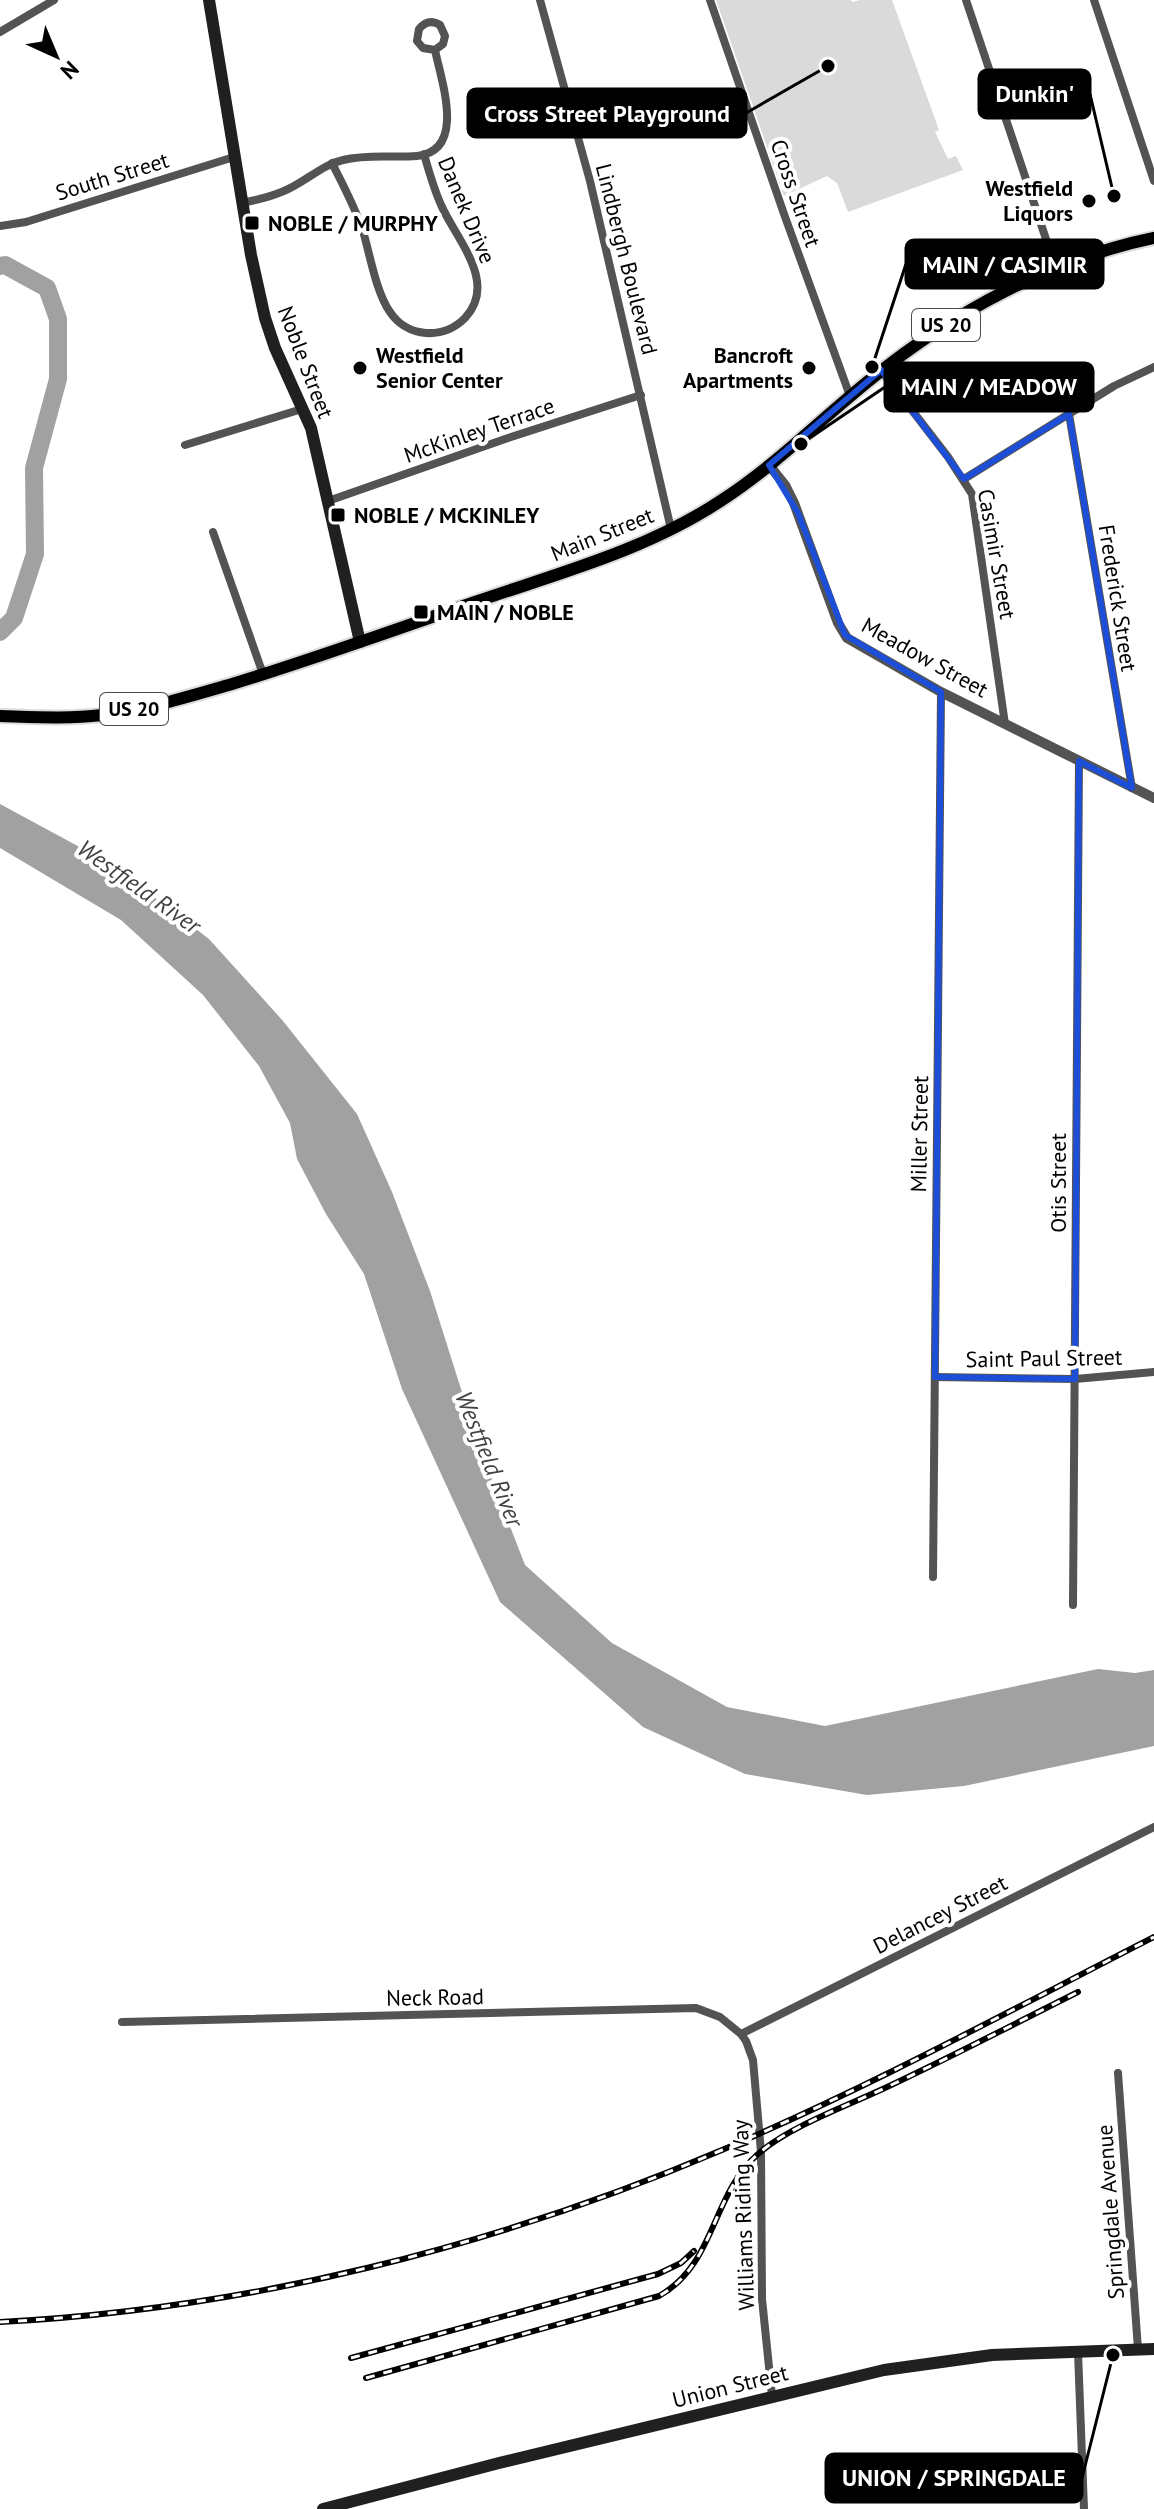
<svg xmlns="http://www.w3.org/2000/svg" width="1154" height="2509" viewBox="0 0 1154 2509" font-family="'PT Sans',sans-serif">
<style>
.green{fill:#dadada}
.water{fill:#a1a1a1}
.lines{fill:none;stroke-linecap:round;stroke-linejoin:round}
.river{stroke:#a1a1a1;stroke-width:18}
.primary-casing{stroke:#dbdbdb;stroke-width:16}
.minor{stroke:#535353;stroke-width:8}
.tertiary{stroke:#535353;stroke-width:10}
.secondary{stroke:#202020;stroke-width:12}
.primary{stroke:#000;stroke-width:12}
.rail-casing{stroke:#000;stroke-width:6}
.rail{stroke:#fff;stroke-width:3;stroke-dasharray:9;stroke-linecap:butt}
.marked{fill:none;stroke:#1d4ed8;stroke-width:6;stroke-linejoin:round}
.poi-dot{fill:#000;stroke:#fff;stroke-width:3}
.labels{text-anchor:middle;stroke-width:8;stroke-linejoin:round;paint-order:stroke}
.shield{fill:#fff;stroke:#4c4c4c;stroke-width:2}
.shield-label{font-size:20px;font-weight:bold;fill:#000}
.street-label{font-size:22px;fill:#000;stroke:#fff}
.poi-label{font-size:22px;font-weight:bold;fill:#000;stroke:#fff;text-anchor:start}
.water-label{font-size:24px;font-style:italic;fill:#424242;stroke:#fff}
.leader{fill:none;stroke:#000;stroke-width:3}
.callout-dot{fill:#000;stroke:#fff;stroke-width:3}
.callout{fill:#000;stroke:#000;stroke-width:3}
.callout-label{font-size:24px;text-anchor:middle;font-weight:bold;fill:#fff}
</style>
<rect width="100%" height="100%" fill="#fff"/>
<path class="green" d="M716 0H851L852 2 860 0H892L939 130 935 132 948 159 956 156 963 170 848 212 837 183 827 176 784 196Z"/>
<path class="water" d="M0 804 111 864 209 939 283 1021 357 1114 392 1192 430 1291 480 1449 525 1565 612 1643 727 1707 825 1726 1098 1669 1135 1673 1154 1670V1746L964 1786 867 1795 745 1774 643 1727 500 1602 402 1389 364 1274 326 1214 297 1159 290 1123 259 1066 203 995 121 920 0 848Z"/>
<g class="lines">
<path class="river" d="M0 266 5 265 47 288 58 319V379L34 468 35 554 14 618 0 632"/>
<g class="primary-casing">
<path id="primary" d="M0 716C34 717 68 719 102 715 146 710 190 696 232 684 314 659 394 630 475 602 559 573 647 550 722 500 776 465 821 419 871 379 952 313 1051 259 1154 238"/>
</g>
<g class="minor">
<path d="M540 0 590 181 671 529"/>
<path d="M710 0 784 214 850 396"/>
<path d="M966 0 1056 269"/>
<path d="M1094 0 1154 181"/>
<path d="M0 32 54 0"/>
<path d="M332 163C343 185 355 207 363 231 370 255 376 292 390 312 398 324 411 332 426 333 441 334 455 328 465 318 498 283 457 240 442 207 434 190 429 172 424 154"/>
<path d="M242 203C261 199 278 195 294 186 311 177 325 164 343 160 367 154 392 158 417 156 467 151 441 80 435 50L443 44 445 36 440 25C432 20 425 22 419 29L417 41 423 48 435 50"/>
<path d="M0 226 26 222 234 157"/>
<path d="M881 370 948 457 972 494 1005 724"/>
<path d="M1069 414 1132 788"/>
<path d="M185 445 302 409"/>
<path d="M964 479 1114 386 1154 367"/>
<path d="M328 501 508 438 641 395"/>
<path d="M213 532 263 674"/>
<path d="M935 1377 1075 1379 1154 1372"/>
<path d="M933 1577 941 692"/>
<path d="M1073 1605 1079 761"/>
<path d="M122 2022 696 2008 720 2017 741 2034 746 2041 753 2060 761 2152 762 2299 772 2396"/>
<path d="M741 2034 1154 1827"/>
<path d="M1118 2073 1138 2349"/>
<path d="M1078 2352 1084 2509"/>
</g>
<path class="tertiary" d="M769 465 785 485 794 503 838 623 847 638 941 692 1154 798"/>
<g class="secondary">
<path d="M209 0 251 255 265 318 275 348 311 428 360 642"/>
<path d="M323 2509 499 2463 884 2370 992 2355 1154 2349"/>
</g>
<use href="#primary" class="primary"/>
<g class="rail-casing">
<g id="rail">
<path d="M0 2322C249 2309 494 2247 722 2150 870 2087 1011 2010 1154 1937"/>
<path d="M351 2358 658 2274 681 2263 694 2251"/>
<path d="M366 2378 659 2296C716 2264 711 2195 758 2154 790 2126 847 2106 887 2087 951 2057 1014 2024 1078 1992"/>
</g>
</g>
<use href="#rail" class="rail"/>
</g>
<path class="marked" d="M881 370 964 479 1069 414 1132 788 1079 761 1075 1379 935 1377 941 692 845 635 798 513 769 465Z"/>
<g class="poi-dot">
<circle cx="1089" cy="201" r="8"/>
<rect x="244" y="215" width="16" height="16" rx="4"/>
<circle cx="360" cy="368" r="8"/>
<circle cx="809" cy="368" r="8"/>
<rect x="330" y="507" width="16" height="16" rx="4"/>
<rect x="413" y="604" width="16" height="16" rx="4"/>
</g>
<g class="labels">
<g class="shield">
<rect x="912" y="309" width="68" height="32" rx="6"/>
<rect x="100" y="693" width="68" height="32" rx="6"/>
</g>
<g class="shield-label">
<text x="946" y="332">US 20</text>
<text x="134" y="716">US 20</text>
</g>
<g class="street-label">
<text transform="translate(112 176) rotate(-17)" y="8">South Street</text>
<text transform="translate(796 193) rotate(71)" y="8">Cross Street</text>
<text transform="translate(467 210) rotate(67)" y="8">Danek Drive</text>
<text transform="translate(627 259) rotate(76)" y="8">Lindbergh Boulevard</text>
<text transform="translate(306 362) rotate(69)" y="8">Noble Street</text>
<text transform="translate(479 430) rotate(-19)" y="8">McKinley Terrace</text>
<text transform="translate(602 534) rotate(-22)" y="8">Main Street</text>
<text transform="translate(997 554) rotate(80)" y="8">Casimir Street</text>
<text transform="translate(1118 598) rotate(81)" y="8">Frederick Street</text>
<text transform="translate(925 657) rotate(29)" y="8">Meadow Street</text>
<text transform="translate(919 1134) rotate(-89)" y="8">Miller Street</text>
<text transform="translate(1058 1183) rotate(-90)" y="8">Otis Street</text>
<text transform="translate(1044 1358) rotate(-1)" y="8">Saint Paul Street</text>
<text transform="translate(940 1914) rotate(-27)" y="8">Delancey Street</text>
<text transform="translate(435 1997) rotate(-1)" y="8">Neck Road</text>
<text transform="translate(1110 2212) rotate(-94)" y="8">Springdale Avenue</text>
<text transform="translate(743 2215) rotate(-92)" y="8">Williams Riding Way</text>
<text transform="translate(730 2386) rotate(-14)" y="8">Union Street</text>
</g>
<g class="poi-label">
<text x="1073" y="196" text-anchor="end">Westfield<tspan x="1073" dy="25">Liquors</tspan></text>
<text x="268" y="231">NOBLE / MURPHY</text>
<text x="376" y="363">Westfield<tspan x="376" dy="25">Senior Center</tspan></text>
<text x="793" y="363" text-anchor="end">Bancroft<tspan x="793" dy="25">Apartments</tspan></text>
<text x="354" y="523">NOBLE / MCKINLEY</text>
<text x="437" y="620">MAIN / NOBLE</text>
</g>
<g class="water-label">
<text transform="translate(139 887) rotate(35)" y="8">Westfield River</text>
<text transform="translate(489 1459) rotate(68)" y="8">Westfield River</text>
</g>
</g>
<path class="leader" d="M1114 196L1090 94M828 66L746 113M872 367L906 264M801 444L885 387M1113 2355L1082 2478"/>
<g class="callout-dot">
<circle cx="1114" cy="196" r="8"/>
<circle cx="828" cy="66" r="8"/>
<circle cx="872" cy="367" r="8"/>
<circle cx="801" cy="444" r="8"/>
<circle cx="1113" cy="2355" r="8"/>
</g>
<g class="callout">
<rect x="979" y="70" width="111" height="48" rx="8"/>
<rect x="468" y="89" width="278" height="48" rx="8"/>
<rect x="906" y="240" width="197" height="48" rx="8"/>
<rect x="885" y="363" width="208" height="48" rx="8"/>
<rect x="826" y="2454" width="256" height="48" rx="8"/>
</g>
<g class="callout-label">
<text x="1035" y="102">Dunkin'</text>
<text x="607" y="122">Cross Street Playground</text>
<text x="1005" y="273">MAIN / CASIMIR</text>
<text x="989" y="395">MAIN / MEADOW</text>
<text x="954" y="2486">UNION / SPRINGDALE</text>
</g>
<g transform="translate(56 56) rotate(136)" stroke="#ffffff" stroke-width="6" paint-order="stroke">
<path d="M0-6L14 30L0 20L-14 30Z" fill="#000000"/>
<text y="-12" font-size="22" font-weight="bold" text-anchor="middle" fill="#000000">N</text>
</g>
</svg>
